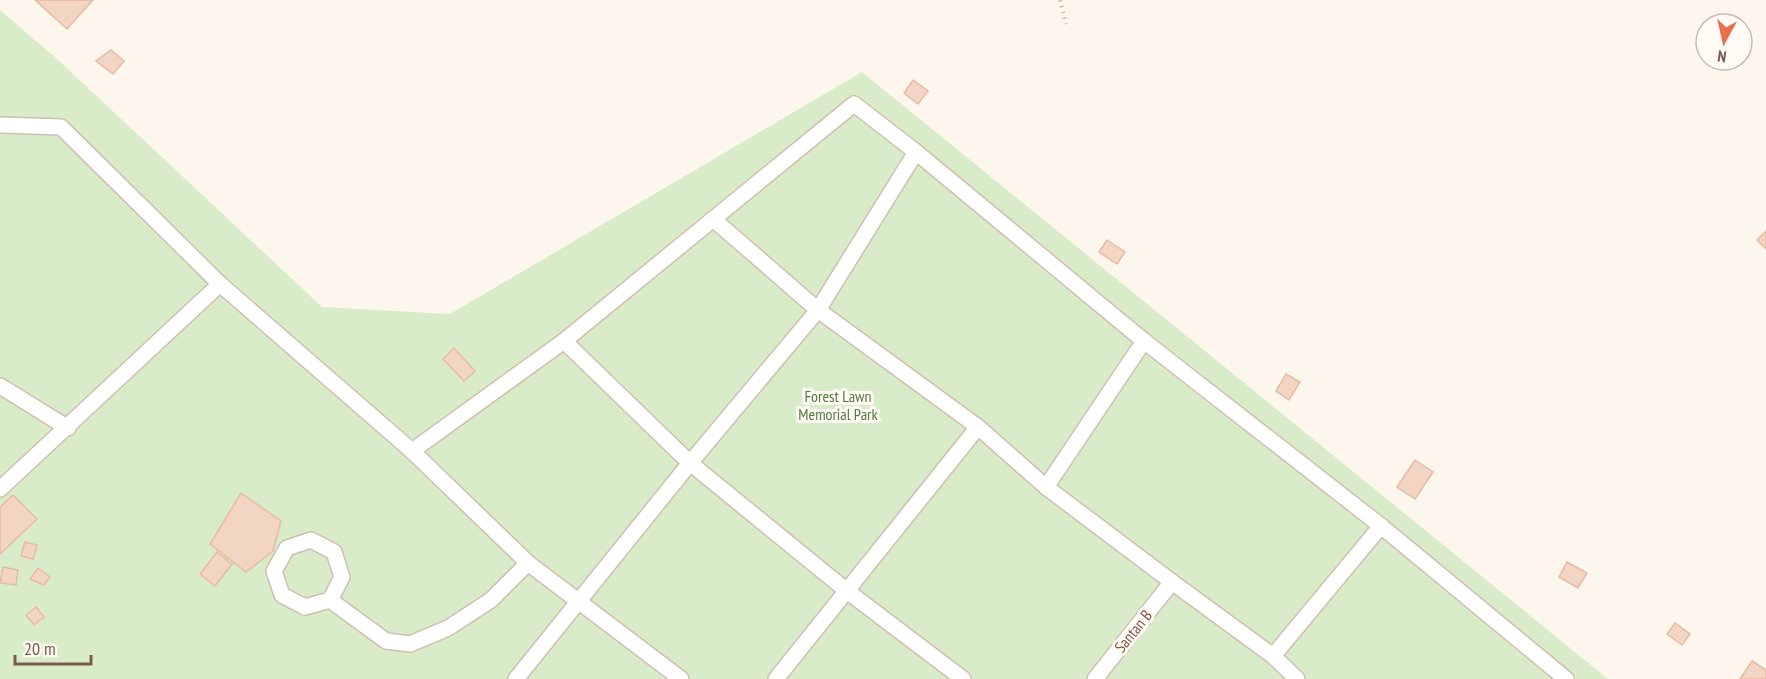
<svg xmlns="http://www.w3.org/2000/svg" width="1766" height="679" viewBox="0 0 1766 679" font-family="'PT Sans Narrow',sans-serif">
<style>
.green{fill:#d8ecc9}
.building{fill:#f3d5c3;stroke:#e6bba3;stroke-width:1.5}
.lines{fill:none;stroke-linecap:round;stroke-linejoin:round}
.lane-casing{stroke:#d1beb0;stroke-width:18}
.path{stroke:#d9b8a5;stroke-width:4;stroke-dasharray:1.5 4.5;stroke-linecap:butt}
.lane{stroke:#fff;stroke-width:15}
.labels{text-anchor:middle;stroke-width:6;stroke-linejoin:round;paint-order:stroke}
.park-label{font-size:16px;fill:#537a41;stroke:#fffaf3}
.street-label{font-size:16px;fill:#7a5c4d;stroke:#fffaf3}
</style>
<rect width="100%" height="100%" fill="#fdf6ec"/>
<path class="green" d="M0 10 57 59 322 307 450 314 862 72 1608 679H0Z"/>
<g class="building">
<path d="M35 0H93L67 29Z"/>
<path d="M111 50 124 61 113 74 96 61Z"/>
<path d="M913 80 928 91 918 104 904 93Z"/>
<path d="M1766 231V249L1757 240Z"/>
<path d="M1107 240 1125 252 1117 264 1099 252Z"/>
<path d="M454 348 475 371 464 381 443 359Z"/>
<path d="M1286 374 1300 382 1289 400 1276 391Z"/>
<path d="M1415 460 1433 472 1415 499 1397 487Z"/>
<path d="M241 493 281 521 273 551 246 572 210 544Z"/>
<path d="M13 495 37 519 0 554V507Z"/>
<path d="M25 542 37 545 33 559 21 556Z"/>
<path d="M217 552 232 564 215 586 200 574Z"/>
<path d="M1567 562 1587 573 1578 588 1559 577Z"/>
<path d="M3 567 18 570 16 585 0 583Z"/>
<path d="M38 568 50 577 44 585 30 579Z"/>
<path d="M36 607 44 617 34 625 26 615Z"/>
<path d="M1675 623 1690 634 1682 645 1667 634Z"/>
<path d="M1752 661 1766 670V679H1740Z"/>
</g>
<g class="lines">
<g class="lane-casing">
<g id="lane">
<path d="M0 125 61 127 220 284 412 451 564 341 854 104 916 152 1144 341 1381 526 1566 679"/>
<path d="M713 219 818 310 978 427 1046 487 1172 582 1273 656 1297 679"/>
<path d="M564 341 690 463 847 591 963 679"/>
<path d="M0 386 68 428"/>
<path d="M412 451 528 563 681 679"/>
<path d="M1046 487 1144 341"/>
<path d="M0 489 220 284"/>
<path d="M311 540 334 552 342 577 330 600 305 607 282 595 274 571 287 548Z"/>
<path d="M330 600 386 641 410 644 448 628 491 600 528 563"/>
<path d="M1273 656 1381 526"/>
<path d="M516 679 690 463 818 310 916 152"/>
<path d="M776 679 978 427"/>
<path d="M1095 679 1172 582"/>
</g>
</g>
<path class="path" d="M1060 0 1066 24"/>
<use href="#lane" class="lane"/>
</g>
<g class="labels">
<g class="park-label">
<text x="838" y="402">Forest Lawn<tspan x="838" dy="18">Memorial Park</tspan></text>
</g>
<g class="street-label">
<text transform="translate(1133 631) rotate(-51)" y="6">Santan B</text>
</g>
</g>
<g transform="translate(1724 42) rotate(188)"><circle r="28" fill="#fffaf3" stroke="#cabbb1" stroke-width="1.5"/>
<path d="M0-4.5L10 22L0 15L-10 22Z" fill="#e76f51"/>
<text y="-9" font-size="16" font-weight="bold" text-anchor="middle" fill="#7a5c4d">N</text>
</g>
<path d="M15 655v9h76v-9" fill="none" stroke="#7a5c4d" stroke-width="3"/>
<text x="24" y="655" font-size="18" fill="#7a5c4d" stroke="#fffaf3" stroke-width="4.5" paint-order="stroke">20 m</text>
</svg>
